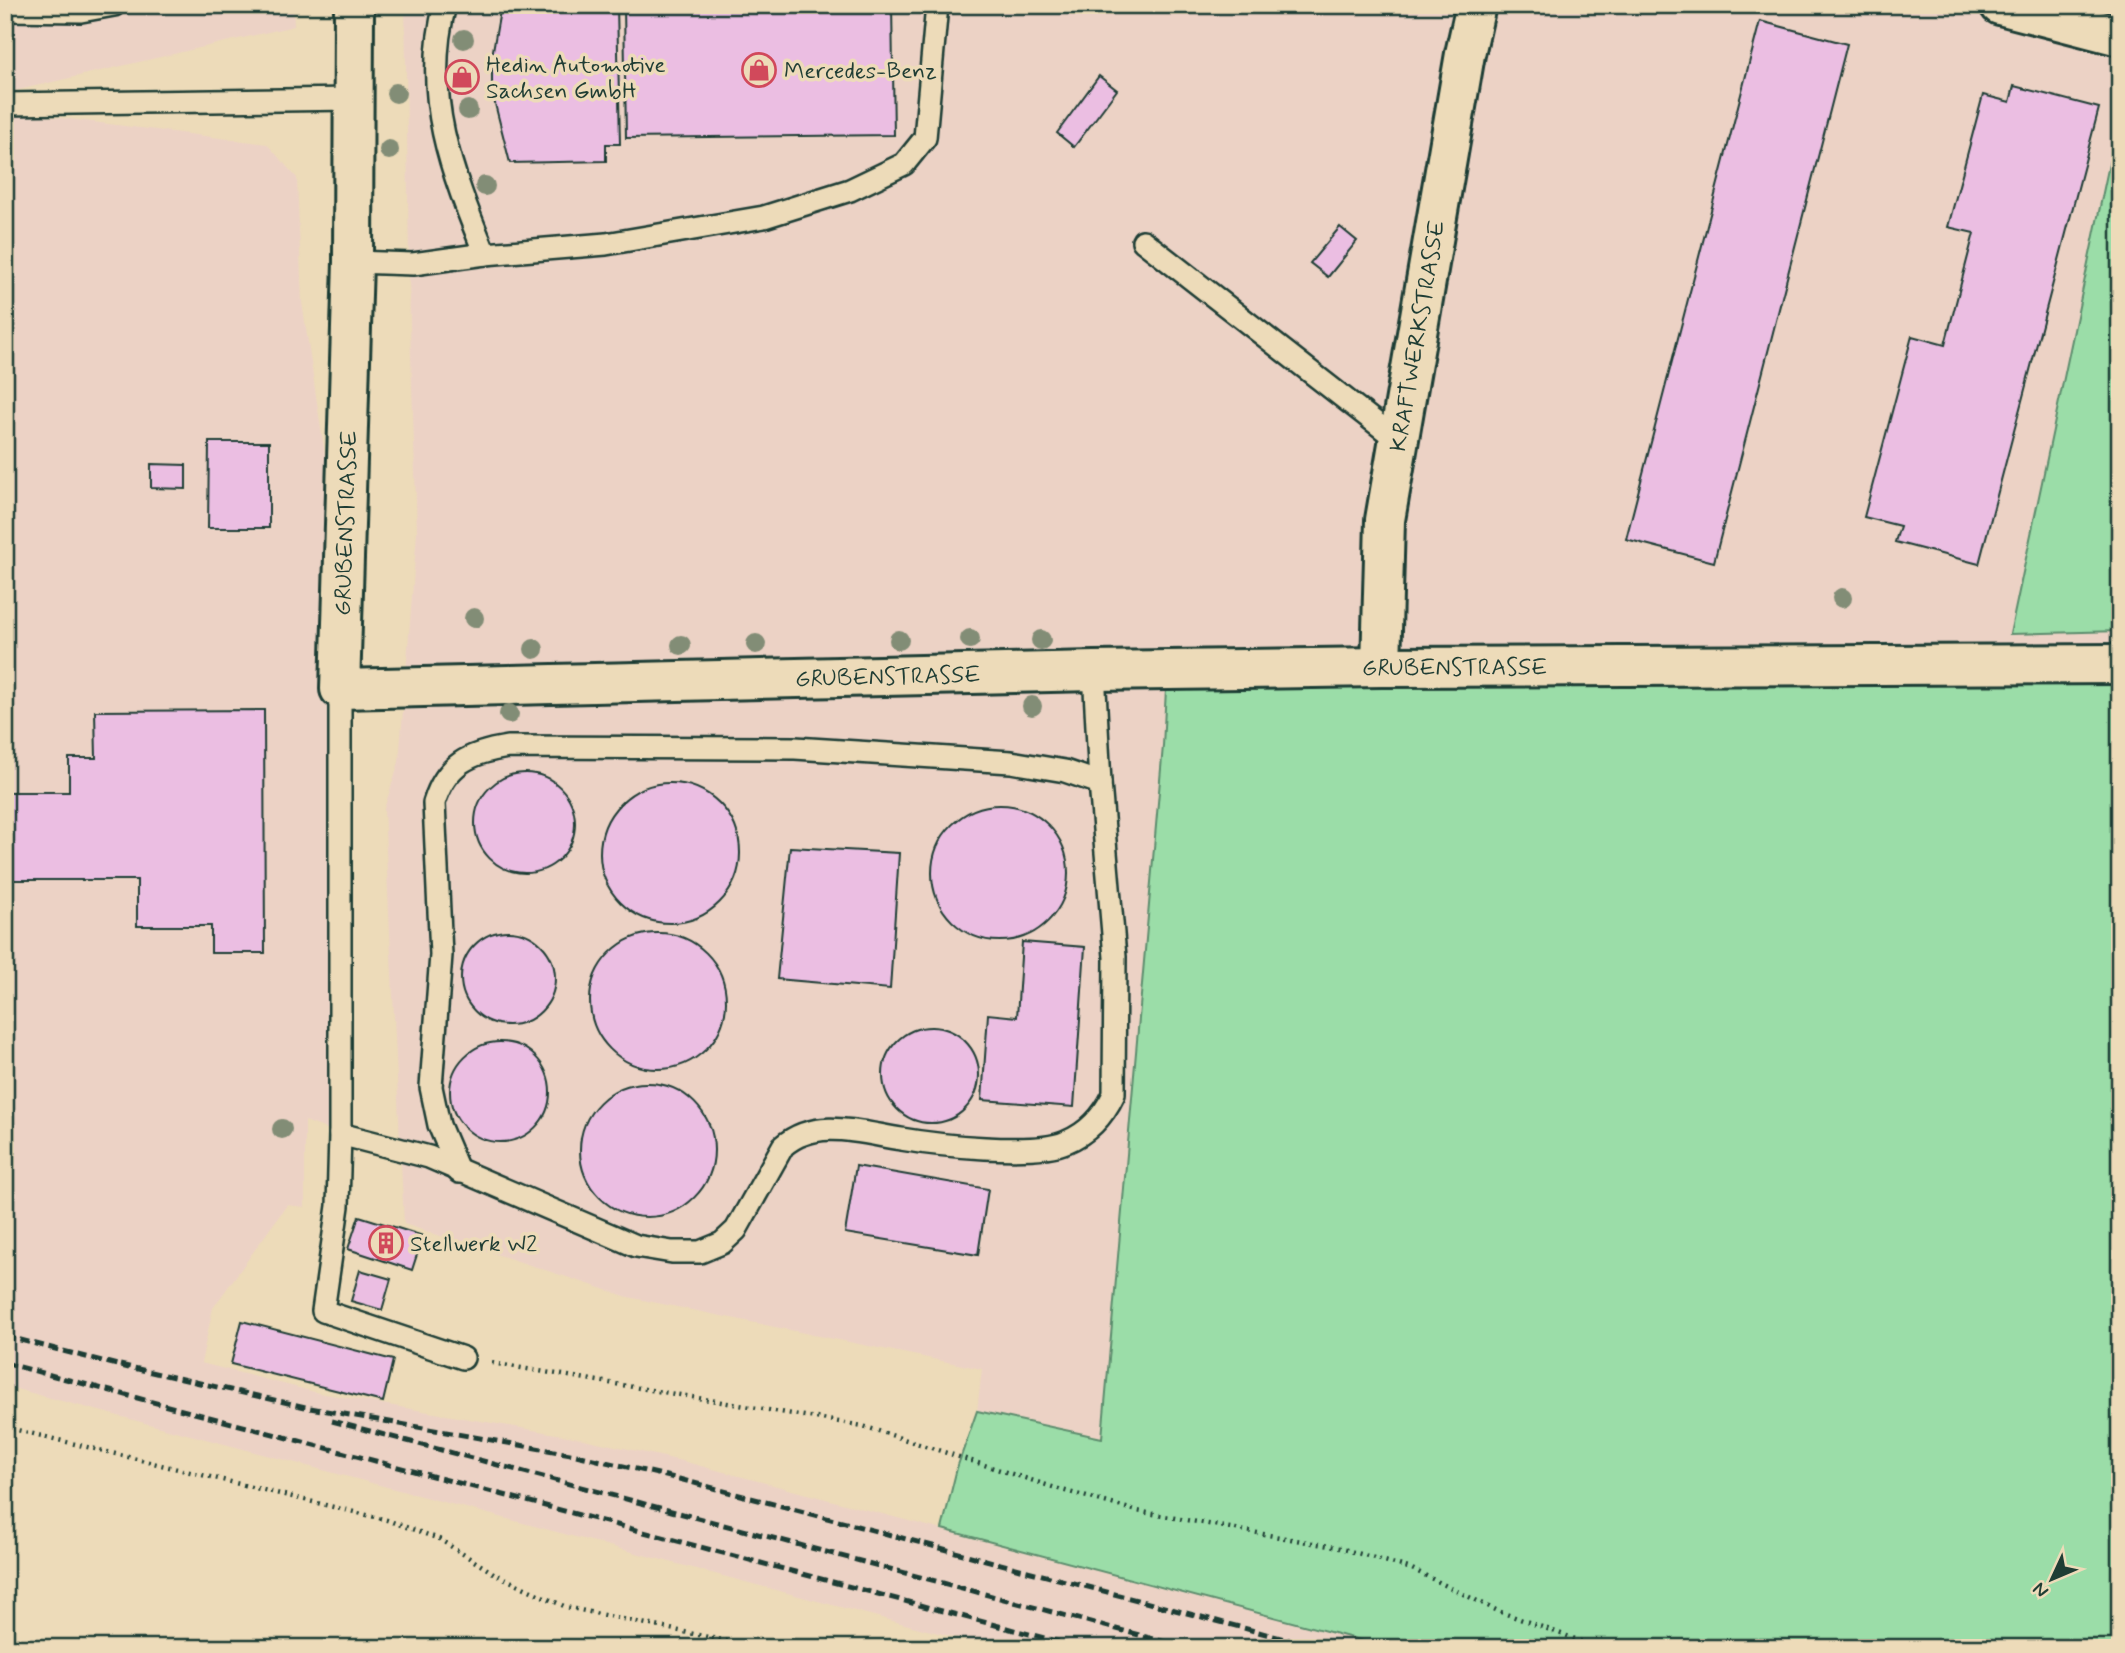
<svg xmlns="http://www.w3.org/2000/svg" width="2125" height="1653" viewBox="0 0 2125 1653" font-family="Mynerve,sans-serif">
<style>
.built{fill:#ecd2c5}
.green{fill:#9bdda8;stroke:#5d8d6e;stroke-width:2}
.building{fill:#ebbee2;stroke:#1f3d34;stroke-width:2}
.lines{fill:none;stroke-linecap:round;stroke-linejoin:round}
.lane-casing{stroke:#1f3d34;stroke-width:26}
.street-casing{stroke:#1f3d34;stroke-width:44}
.secondary-casing{stroke:#1f3d34;stroke-width:44}
.path{stroke:#1f3d34;stroke-width:4.5;stroke-dasharray:2 5;stroke-linecap:butt}
.lane{stroke:#eddbb9;stroke-width:21}
.street{stroke:#eddbb9;stroke-width:38}
.secondary{stroke:#eddbb9;stroke-width:38}
.rail{stroke:#1f3d34;stroke-width:5;stroke-dasharray:10 5;stroke-linecap:butt}
.tree{fill:#828d76}
.labels{text-anchor:middle;stroke-width:7;stroke-linejoin:round;paint-order:stroke}
.poi-label{font-size:23px;fill:#1f3d34;stroke:#eddbb9;text-anchor:start}
.street-label{font-size:23px;fill:#1f3d34;stroke:#eddbb9}
</style>
<rect width="100%" height="100%" fill="#eddbb9"/>
<filter id="ink" filterUnits="userSpaceOnUse"><feTurbulence type="fractalNoise" baseFrequency=".0143" numOctaves="2"/><feDisplacementMap in="SourceGraphic" scale="14" xChannelSelector="R" yChannelSelector="G"/><feConvolveMatrix kernelMatrix="1 2 1 2 8 2 1 2 1" color-interpolation-filters="sRGB"/></filter>
<g filter="url(#ink)">
<g class="built">
<path d="M5 5H293L294 26 5 93Z"/>
<path d="M405 5H2120V1648L977 1411 982 1369 628 1297 404 1224 384 809 399 762 417 532 410 327Z"/>
<path d="M5 111 267 144 297 178 302 302 343 576 340 1134 305 1121V1207L287 1205 213 1308 201 1363 319 1393 579 1438 682 1461 1389 1648H995L5 1386Z"/>
</g>
<g class="green">
<path d="M2120 112V631L2010 634Z"/>
<path d="M2120 664V1648H1390L942 1529 957 1468 977 1411 1102 1438 1163 746 1167 670Z"/>
</g>
<g class="building">
<path d="M501 5H617L620 144H606V161L510 163 492 92V56Z"/>
<path d="M624 5H892L894 135 626 138Z"/>
<path d="M1760 21 1847 44 1714 562 1626 539Z"/>
<path d="M1099 76 1117 90 1074 147 1057 133Z"/>
<path d="M2014 86 2099 108 1979 564 1895 542 1900 526 1864 517 1912 336 1945 345 1974 233 1948 227 1983 95 2010 102Z"/>
<path d="M1340 227 1357 241 1328 277 1310 263Z"/>
<path d="M209 442H269V528H208Z"/>
<path d="M151 464 186 465V489L151 488Z"/>
<path d="M264 710 265 953H211V926H137V880H9V792H69V758H96L95 711Z"/>
<circle cx="525" cy="823" r="50"/>
<circle cx="670" cy="853" r="70"/>
<circle cx="1000" cy="873" r="68"/>
<path d="M790 847 899 853 890 989 777 979Z"/>
<circle cx="508" cy="978" r="47"/>
<circle cx="658" cy="1001" r="68"/>
<path d="M1022 942 1085 947 1074 1107 982 1100 988 1014 1017 1017Z"/>
<circle cx="931" cy="1075" r="48"/>
<circle cx="500" cy="1092" r="50"/>
<circle cx="647" cy="1150" r="67"/>
<path d="M856 1166 988 1189 978 1255 845 1233Z"/>
<path d="M359 1216 423 1236 412 1270 348 1249Z"/>
<path d="M360 1270 391 1279 382 1310 351 1301Z"/>
<path d="M242 1321 393 1360 383 1402 231 1364Z"/>
</g>
<g class="lines">
<g class="lane-casing">
<g id="lane">
<path d="M445 5C421 95 452 173 485 254"/>
<path d="M5 10 81 11 114 5"/>
<path d="M5 104 354 99"/>
<path d="M1143 241 1399 441"/>
<path d="M353 262 413 264 485 254 606 244 764 217 850 190 904 164 925 138 937 5"/>
<path d="M340 689V1134L338 1206 323 1311 463 1358"/>
<path d="M340 1134 429 1157 636 1246 672 1252H700L722 1243 736 1230 783 1146C816 1117 862 1133 901 1139 936 1145 1035 1156 1066 1142 1088 1133 1104 1115 1114 1094L1115 957 1100 783 1094 671"/>
<path d="M459 1172 439 1125 431 1087 441 955 434 803C446 764 469 753 508 747L795 748 1011 762 1065 771 1100 783"/>
</g>
</g>
<g class="street-casing">
<g id="street">
<path d="M2000 5 2120 36"/>
<path id="s1" d="M1381 667 1385 520 1465 54 1476 5"/>
</g>
</g>
<g class="secondary-casing">
<g id="secondary">
<path id="s2" d="M354 5 353 262 340 689 1094 671 1381 667 2120 664"/>
</g>
</g>
<g class="path">
<path d="M492 1363 863 1426 1062 1490 1137 1511 1340 1548 1412 1569 1498 1611 1589 1644 1614 1648"/>
<path d="M5 1427 387 1520 439 1539 495 1574 566 1607 760 1648"/>
</g>
<use href="#lane" class="lane"/>
<use href="#street" class="street"/>
<use href="#secondary" class="secondary"/>
<g class="rail">
<path d="M5 1336 129 1368"/>
<path d="M5 1363 1082 1648"/>
<path d="M120 1365 310 1408 576 1455 679 1479 1319 1648"/>
<path d="M332 1421 1188 1648"/>
</g>
</g>
<g class="tree">
<circle cx="464" cy="39" r="10"/>
<circle cx="396" cy="93" r="10"/>
<circle cx="468" cy="110" r="10"/>
<circle cx="389" cy="150" r="10"/>
<circle cx="485" cy="186" r="10"/>
<circle cx="1842" cy="598" r="10"/>
<circle cx="474" cy="618" r="10"/>
<circle cx="970" cy="639" r="10"/>
<circle cx="899" cy="640" r="10"/>
<circle cx="1041" cy="640" r="10"/>
<circle cx="756" cy="644" r="10"/>
<circle cx="681" cy="645" r="10"/>
<circle cx="534" cy="649" r="10"/>
<circle cx="1032" cy="706" r="10"/>
<circle cx="509" cy="714" r="10"/>
<circle cx="282" cy="1129" r="10"/>
</g>
</g>
<defs>
<g id="shop-ring" transform="scale(1.75)"><circle r="9.5" fill="#eddbb9" stroke="#d1495b" stroke-width="1.5"/><path d="M-5-2.5h2.3a2.7 3.5 0 0 1 5.4 0H5L5.5 6h-11ZM-1.5-2.5h3a1.5 2.3 0 0 0-3 0Z" fill="#d1495b"/></g>
<g id="building-ring" transform="scale(1.75)"><circle r="9.5" fill="#eddbb9" stroke="#d1495b" stroke-width="1.5"/><path d="M-4-6H4V6H1V3H-1V6H-4ZM-2.5-4.3h1.7v1.8h-1.7ZM.8-4.3h1.7v1.8H.8ZM-2.5-1h1.7V.8h-1.7ZM.8-1h1.7V.8H.8Z" fill="#d1495b"/></g>
</defs>
<g fill-rule="evenodd">
<use href="#shop-ring" x="759" y="70"/>
<use href="#shop-ring" x="462" y="77"/>
<use href="#building-ring" x="386" y="1243"/>
</g>
<g class="labels">
<g class="poi-label">
<text x="486" y="72">Hedin Automotive<tspan x="486" dy="26">Sachsen GmbH</tspan></text>
<text x="784" y="78">Mercedes-Benz</text>
<text x="410" y="1251">Stellwerk W2</text>
</g>
<g class="street-label">
<text dy="8" stroke="none"><textPath href="#s1" startOffset="334">KRAFTWERKSTRASSE</textPath></text>
<text transform="translate(345 523) rotate(-88)" y="8">GRUBENSTRASSE</text>
<text dy="8" stroke="none"><textPath href="#s2" startOffset="1799">GRUBENSTRASSE</textPath></text>
<text dy="8" stroke="none"><textPath href="#s2" startOffset="1232">GRUBENSTRASSE</textPath></text>
</g>
</g>
<rect width="2125" height="1653" fill="none" stroke="#eddbb9" stroke-width="28"/>
<rect x="14" y="14" width="2097" height="1625" fill="none" stroke="#1f3d34" stroke-width="2.5" filter="url(#ink)"/>
<g transform="translate(2052 1579) rotate(226)" stroke="#eddbb9" stroke-width="5" paint-order="stroke">
<path d="M0-5L12 26L0 18L-12 26Z" fill="#1f3d34"/>
<text y="-10" font-size="19" font-weight="bold" text-anchor="middle" fill="#1f3d34">N</text>
</g>
</svg>
